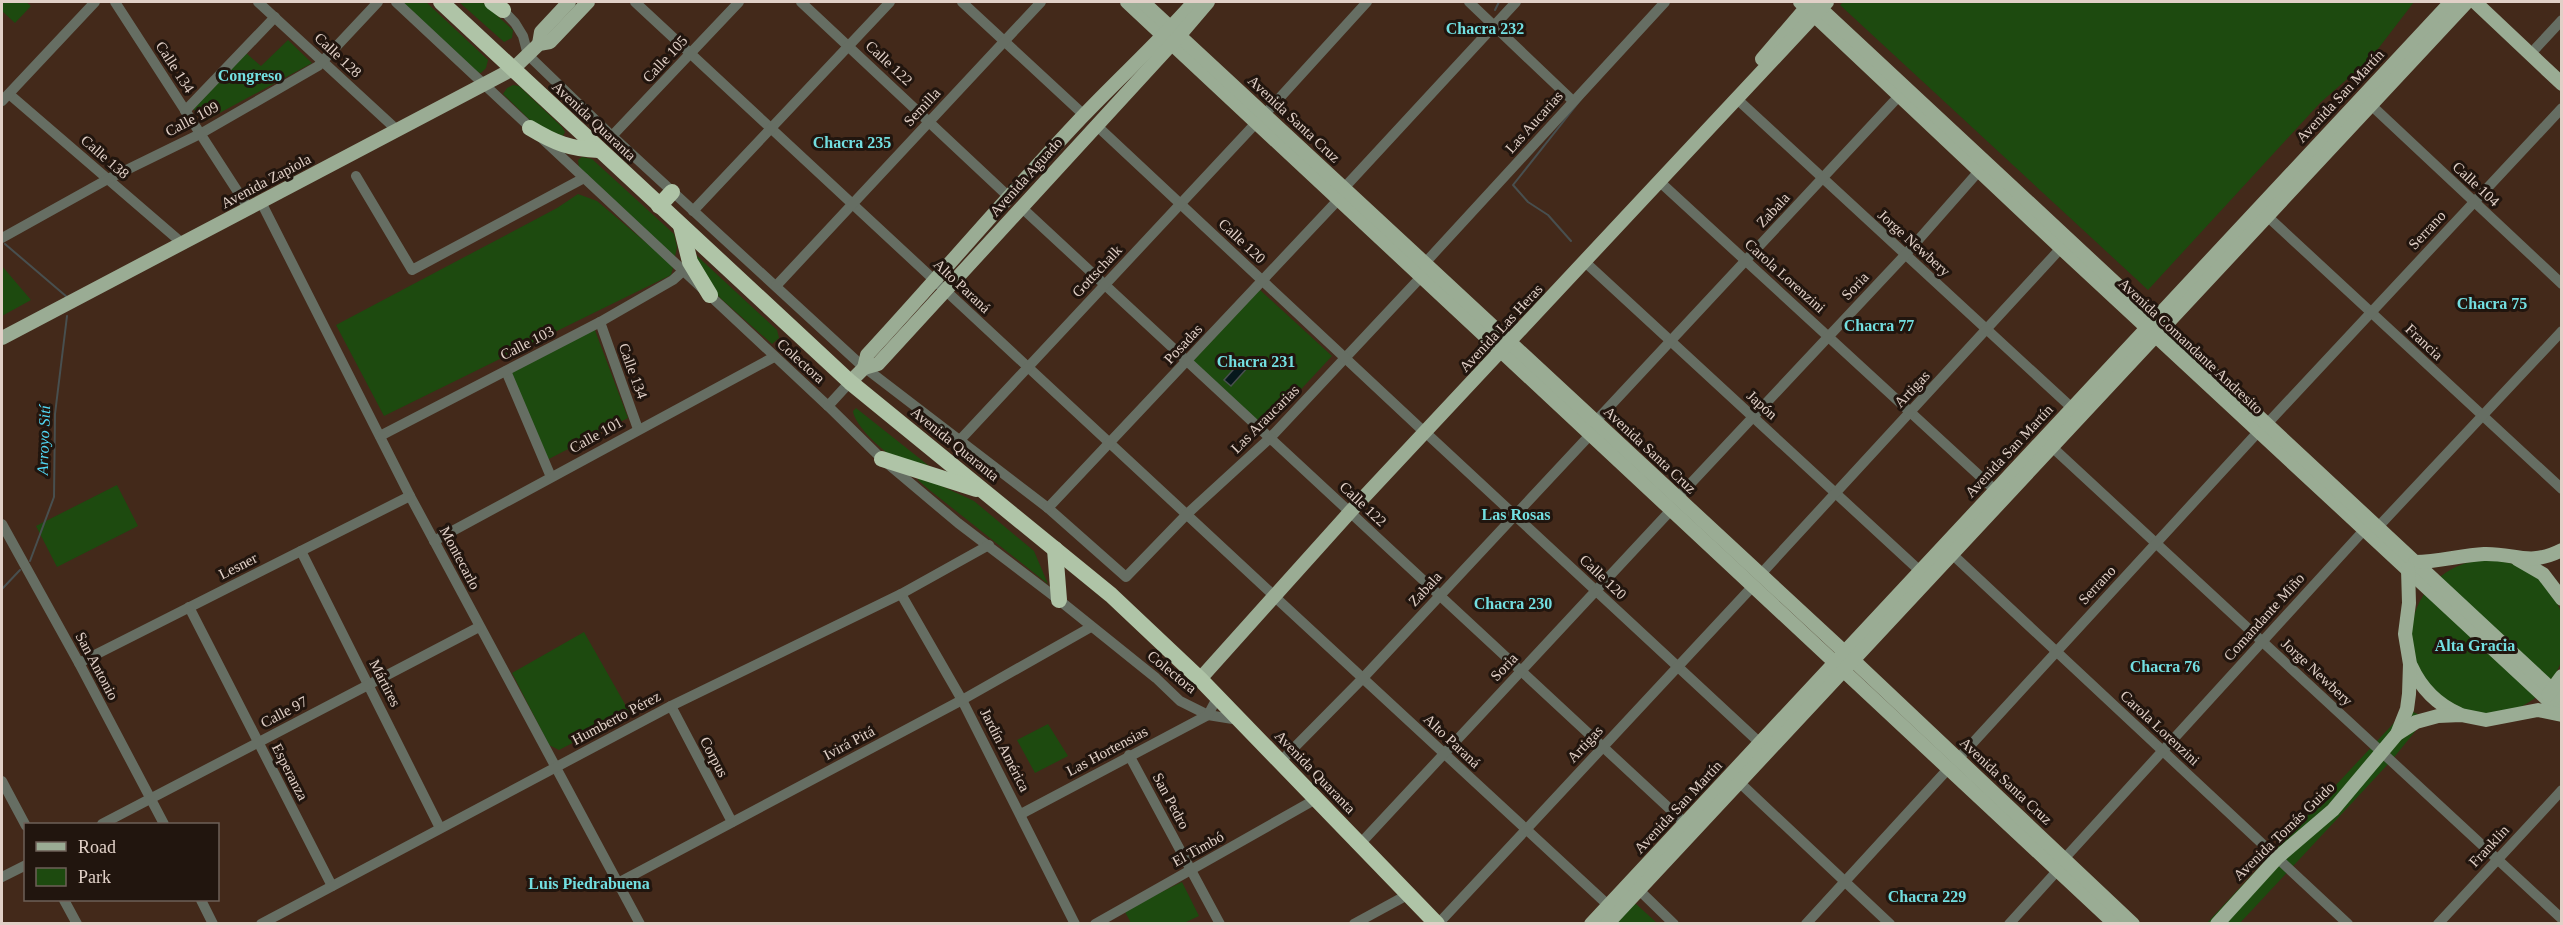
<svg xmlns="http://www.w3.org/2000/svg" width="2563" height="925" viewBox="0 0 2563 925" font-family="'Times New Roman',serif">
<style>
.green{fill:#1d4a0f}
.water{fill:#07181c;stroke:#484f4f;stroke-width:1.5}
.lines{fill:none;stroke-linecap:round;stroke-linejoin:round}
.stream{stroke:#484f4f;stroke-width:2}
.minor{stroke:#666e63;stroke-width:10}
.major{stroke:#9aac94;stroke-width:14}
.highway{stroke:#afc4a7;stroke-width:16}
.labels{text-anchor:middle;stroke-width:6;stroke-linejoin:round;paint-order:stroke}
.street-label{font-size:15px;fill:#e1d0c7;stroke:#21150e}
.neighbourhood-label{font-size:16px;font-weight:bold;fill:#72dfe1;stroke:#21150e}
.water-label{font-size:16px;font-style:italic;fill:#51d8f5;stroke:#21150e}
</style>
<rect width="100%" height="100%" fill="#43291a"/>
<g class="green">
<path d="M2 2H26L31 6 15 23 2 11Z"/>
<path d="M402 2H426L488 60 486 68 481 73 476 72Z"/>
<path d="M459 2H482L513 30 512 38 504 42Z"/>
<path d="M1843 2H2414L2371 58 2320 103 2148 290 1840 5Z"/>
<path d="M288 40 312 63 203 122 193 108 246 53 261 66Z"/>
<path d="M513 85 519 86 562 127 565 132 563 136 535 125 503 94 507 88Z"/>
<path d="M582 157 592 159 674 234 677 247 675 257 579 167 578 160Z"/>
<path d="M578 194 597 201 669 262 673 268 671 275 384 416 336 325 557 208Z"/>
<path d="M695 254 777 330 779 338 772 344 709 288Z"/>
<path d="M2 266 31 300 2 316V265Z"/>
<path d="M1259 289 1332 356 1265 428 1193 361Z"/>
<path d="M593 325 628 418 547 460 504 370Z"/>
<path d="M856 408 938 473C925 468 910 465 897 459 884 453 854 425 853 411Z"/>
<path d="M920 476 974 501 1034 551 1048 584 927 488 918 480Z"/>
<path d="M117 485 138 526 57 567 36 526Z"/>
<circle cx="2488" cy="637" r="77"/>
<path d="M584 632 630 713 559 750 549 745 512 673Z"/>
<path d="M2407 709 2426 718 2391 761 2240 923 2206 924Z"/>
<path d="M1048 724 1068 756 1035 773 1017 740Z"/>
<path d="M1182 882 1199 916 1184 923H1131L1124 910Z"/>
<path d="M1636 904 1657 923 1613 924 1629 906Z"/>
</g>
<path class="water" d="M1241 361 1248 367 1231 386 1224 380Z"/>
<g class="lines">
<g class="stream">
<path d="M1495 10 1499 2"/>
<path d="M1571 241 1548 215 1528 202 1513 185 1582 98"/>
<path d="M5 244 67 297"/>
<path d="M30 561 54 497 55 414 67 316"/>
<path d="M2 589 20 570"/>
</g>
<g class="minor">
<path d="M115 2 249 209"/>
<path d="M258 2 397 130"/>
<path d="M396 2 828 406 882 459 958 523 1059 600 1156 678 1180 701 1208 715 1239 720"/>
<path d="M635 2 1269 591"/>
<path d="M801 2 1009 197"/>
<path d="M962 2 1084 115"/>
<path d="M1469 2 1573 101"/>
<path d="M499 6 515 23 523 36 528 55 612 136 860 364 1048 508 1126 577 1187 514 1270 438 1421 277"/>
<path d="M2536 48 2562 20"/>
<path d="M9 94 182 243"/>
<path d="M1737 99 2072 408"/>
<path d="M2 101 95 2"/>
<path d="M2371 105 2562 284"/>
<path d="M185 111 275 17"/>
<path d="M1265 114 1367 2"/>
<path d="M1096 125 1420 428"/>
<path d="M612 136 739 2"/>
<path d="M356 176 412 270 584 178"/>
<path d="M1660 182 1995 490"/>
<path d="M1344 188 1516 2"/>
<path d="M261 202 410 496 640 924"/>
<path d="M1021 207 1685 823"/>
<path d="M693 211 890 2"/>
<path d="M2267 216 2562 489"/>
<path d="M2 238 108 179 200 134 318 66 378 2"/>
<path d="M1585 262 1920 571"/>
<path d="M1425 263 1665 2"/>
<path d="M776 286 1041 2"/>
<path d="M600 322 638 429"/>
<path d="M506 371 551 477"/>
<path d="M828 406 850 382"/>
<path d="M1595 422 1899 96"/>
<path d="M2266 425 2562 108"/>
<path d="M1425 432 1760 743"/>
<path d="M380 436 600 322 673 280 683 271"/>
<path d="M960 440 1256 123"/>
<path d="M2052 447 2562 919"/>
<path d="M1677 498 1905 255 1979 171"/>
<path d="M1048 508 1338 200"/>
<path d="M2 524 79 663 164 824"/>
<path d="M2378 527 2562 331"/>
<path d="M434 541 774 357"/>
<path d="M301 551 440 828"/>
<path d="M1952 554 2348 924"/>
<path d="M1760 575 2061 248"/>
<path d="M901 594 962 700 1075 924"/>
<path d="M1275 597 1608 905"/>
<path d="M189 607 332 886"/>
<path d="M79 663 410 496"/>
<path d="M671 706 732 822"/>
<path d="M1129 755 1220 924"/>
<path d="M1958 759 2259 431"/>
<path d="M1280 762 1363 678 1590 435"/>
<path d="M2 781 26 826"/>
<path d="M1739 782 1890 924"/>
<path d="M1021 814 1208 715 1217 698"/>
<path d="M102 824 479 627"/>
<path d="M1360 844 1671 510"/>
<path d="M2064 859 2365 529"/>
<path d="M2 877 26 865"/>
<path d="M618 883 962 700 1091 627"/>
<path d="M1639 890 1674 924"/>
<path d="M64 900 77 924"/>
<path d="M201 900 213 924"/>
<path d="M261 924 671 706 901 594 989 545"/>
<path d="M1095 924 1316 799"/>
<path d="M1354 924 1409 894"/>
<path d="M1438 924 1753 586"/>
<path d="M1806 924 1948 769"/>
<path d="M2009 924 2057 871"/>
<path d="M2438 924 2562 790"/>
</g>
<g class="major">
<path d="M1127 2 2115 924"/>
<path d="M1143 2 1853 660 2133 924"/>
<path d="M1800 2 2061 248 2562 713"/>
<path d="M2475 2 2562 84"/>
<path d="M1819 7 2562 699"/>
<path d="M539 44 541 32 569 2"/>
<path d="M1762 59 1811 2"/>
<path d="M2 338 513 69 539 44 550 42 588 2"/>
<path d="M864 368 867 355C940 276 1009 194 1082 117 1119 78 1159 42 1194 2"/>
<path d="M850 382 864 368 878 364 1179 36 1208 2"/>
<path d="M2517 559 2543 574 2562 599"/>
<path d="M2415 562C2439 562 2461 555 2484 554 2516 553 2528 567 2562 550"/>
<path d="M2411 666C2421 688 2436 704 2459 714"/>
<path d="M1200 679 1350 512 1827 2"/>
<path d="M2548 695 2562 676"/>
<path d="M2397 734 2407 709 2409 694 2410 664 2405 634 2409 603 2408 569"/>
<path d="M1591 924 2451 2"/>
<path d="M1607 924 2467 2"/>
<path d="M2217 924 2277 858 2333 810 2397 734 2416 722 2438 716 2461 715 2486 720 2538 710 2562 715"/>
</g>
<g class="highway">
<path d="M441 2 850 382 1111 595 1200 679 1437 924"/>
<path d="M492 2 503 10"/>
<path d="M530 128C555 143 570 149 599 150"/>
<path d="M659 206 672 192"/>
<path d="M681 226 690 262 710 295"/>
<path d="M882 459 976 489"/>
<path d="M1055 549 1059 600"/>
</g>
</g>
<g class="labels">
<g class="street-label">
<text transform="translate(338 55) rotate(43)" y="5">Calle 128</text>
<text transform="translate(665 59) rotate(-47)" y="5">Calle 105</text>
<text transform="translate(889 63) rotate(43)" y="5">Calle 122</text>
<text transform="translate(175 67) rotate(57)" y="5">Calle 134</text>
<text transform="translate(2340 96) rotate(-47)" y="5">Avenida San Martín</text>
<text transform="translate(922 107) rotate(-47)" y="5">Semilla</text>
<text transform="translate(192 119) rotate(-28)" y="5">Calle 109</text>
<text transform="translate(1294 119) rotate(43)" y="5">Avenida Santa Cruz</text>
<text transform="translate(594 121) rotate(43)" y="5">Avenida Quaranta</text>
<text transform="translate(1534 122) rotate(-48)" y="5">Las Aucarias</text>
<text transform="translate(105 157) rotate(41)" y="5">Calle 138</text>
<text transform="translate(1026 177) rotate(-48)" y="5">Avenida Aguado</text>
<text transform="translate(266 181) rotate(-28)" y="5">Avenida Zapiola</text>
<text transform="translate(2476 184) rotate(43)" y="5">Calle 104</text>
<text transform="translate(1773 210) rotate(-47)" y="5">Zabala</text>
<text transform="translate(2427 230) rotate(-47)" y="5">Serrano</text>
<text transform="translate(1242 241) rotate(43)" y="5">Calle 120</text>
<text transform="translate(1914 243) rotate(42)" y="5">Jorge Newbery</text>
<text transform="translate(1097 271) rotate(-47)" y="5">Gottschalk</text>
<text transform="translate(1785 276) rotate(42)" y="5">Carola Lorenzini</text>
<text transform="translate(962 286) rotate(43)" y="5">Alto Paraná</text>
<text transform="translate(1855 286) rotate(-47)" y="5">Soria</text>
<text transform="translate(1501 328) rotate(-47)" y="5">Avenida Las Heras</text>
<text transform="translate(2424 342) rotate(43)" y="5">Francia</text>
<text transform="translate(527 343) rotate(-27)" y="5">Calle 103</text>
<text transform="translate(1183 344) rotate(-47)" y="5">Posadas</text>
<text transform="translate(2191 346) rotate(43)" y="5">Avenida Comandante Andresito</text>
<text transform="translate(801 361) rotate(42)" y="5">Colectora</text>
<text transform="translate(633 371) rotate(70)" y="5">Calle 134</text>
<text transform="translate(1912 389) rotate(-47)" y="5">Artigas</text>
<text transform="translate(1762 405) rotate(42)" y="5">Japón</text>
<text transform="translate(1265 419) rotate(-45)" y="5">Las Araucarias</text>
<text transform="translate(596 435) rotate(-29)" y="5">Calle 101</text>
<text transform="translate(955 444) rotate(39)" y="5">Avenida Quaranta</text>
<text transform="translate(1650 450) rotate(43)" y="5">Avenida Santa Cruz</text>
<text transform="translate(2009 451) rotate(-47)" y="5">Avenida San Martín</text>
<text transform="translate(1363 504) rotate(43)" y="5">Calle 122</text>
<text transform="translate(460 558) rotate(62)" y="5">Montecarlo</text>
<text transform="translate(238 566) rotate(-27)" y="5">Lesner</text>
<text transform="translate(1603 577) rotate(43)" y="5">Calle 120</text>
<text transform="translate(2097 585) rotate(-47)" y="5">Serrano</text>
<text transform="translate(1425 589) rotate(-47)" y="5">Zabala</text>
<text transform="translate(2264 617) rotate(-48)" y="5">Comandante Miño</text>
<text transform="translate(97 666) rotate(62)" y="5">San Antonio</text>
<text transform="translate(1504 667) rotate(-47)" y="5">Soria</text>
<text transform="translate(1172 672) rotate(39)" y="5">Colectora</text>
<text transform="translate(2317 672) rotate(43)" y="5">Jorge Newbery</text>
<text transform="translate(385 683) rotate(63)" y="5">Mártires</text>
<text transform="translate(284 712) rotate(-28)" y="5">Calle 97</text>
<text transform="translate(616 718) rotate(-28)" y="5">Humberto Pérez</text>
<text transform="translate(2160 728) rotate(43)" y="5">Carola Lorenzini</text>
<text transform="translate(1452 741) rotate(43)" y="5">Alto Paraná</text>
<text transform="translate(849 743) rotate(-28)" y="5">Ivirá Pitá</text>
<text transform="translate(1585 744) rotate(-47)" y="5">Artigas</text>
<text transform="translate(1005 750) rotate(63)" y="5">Jardín América</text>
<text transform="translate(1107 751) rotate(-28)" y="5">Las Hortensias</text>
<text transform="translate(714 757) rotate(62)" y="5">Corpus</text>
<text transform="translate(290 772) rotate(63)" y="5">Esperanza</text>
<text transform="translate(1315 772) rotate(46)" y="5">Avenida Quaranta</text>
<text transform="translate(2006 781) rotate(43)" y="5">Avenida Santa Cruz</text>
<text transform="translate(1171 801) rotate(62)" y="5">San Pedro</text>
<text transform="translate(1678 807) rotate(-47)" y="5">Avenida San Martín</text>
<text transform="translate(2284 831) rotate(-44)" y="5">Avenida Tomás Guido</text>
<text transform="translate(2489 846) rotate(-47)" y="5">Franklin</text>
<text transform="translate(1198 849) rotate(-29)" y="5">El Timbó</text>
</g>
<g class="neighbourhood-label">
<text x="1485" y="34">Chacra 232</text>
<text x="250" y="81">Congreso</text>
<text x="852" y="148">Chacra 235</text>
<text x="2492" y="309">Chacra 75</text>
<text x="1879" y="331">Chacra 77</text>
<text x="1256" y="367">Chacra 231</text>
<text x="1516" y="520">Las Rosas</text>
<text x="1513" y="609">Chacra 230</text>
<text x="2475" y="651">Alta Gracia</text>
<text x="2165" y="672">Chacra 76</text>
<text x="589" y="889">Luis Piedrabuena</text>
<text x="1927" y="902">Chacra 229</text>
</g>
<g class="water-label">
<text transform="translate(43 440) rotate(-88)" y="6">Arroyo Sití</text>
</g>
</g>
<rect width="2563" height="925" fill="none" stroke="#e1d0c7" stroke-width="6"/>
<rect x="24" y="823" width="195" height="78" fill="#21150e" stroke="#6e6058" stroke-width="1.5"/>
<rect x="36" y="842" width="30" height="9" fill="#9aac94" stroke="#6e6058" stroke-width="1.5"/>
<text x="78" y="853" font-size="18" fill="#e1d0c7">Road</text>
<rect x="36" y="868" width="30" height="18" fill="#1d4a0f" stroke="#6e6058" stroke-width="1.5"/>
<text x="78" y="883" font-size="18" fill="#e1d0c7">Park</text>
</svg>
